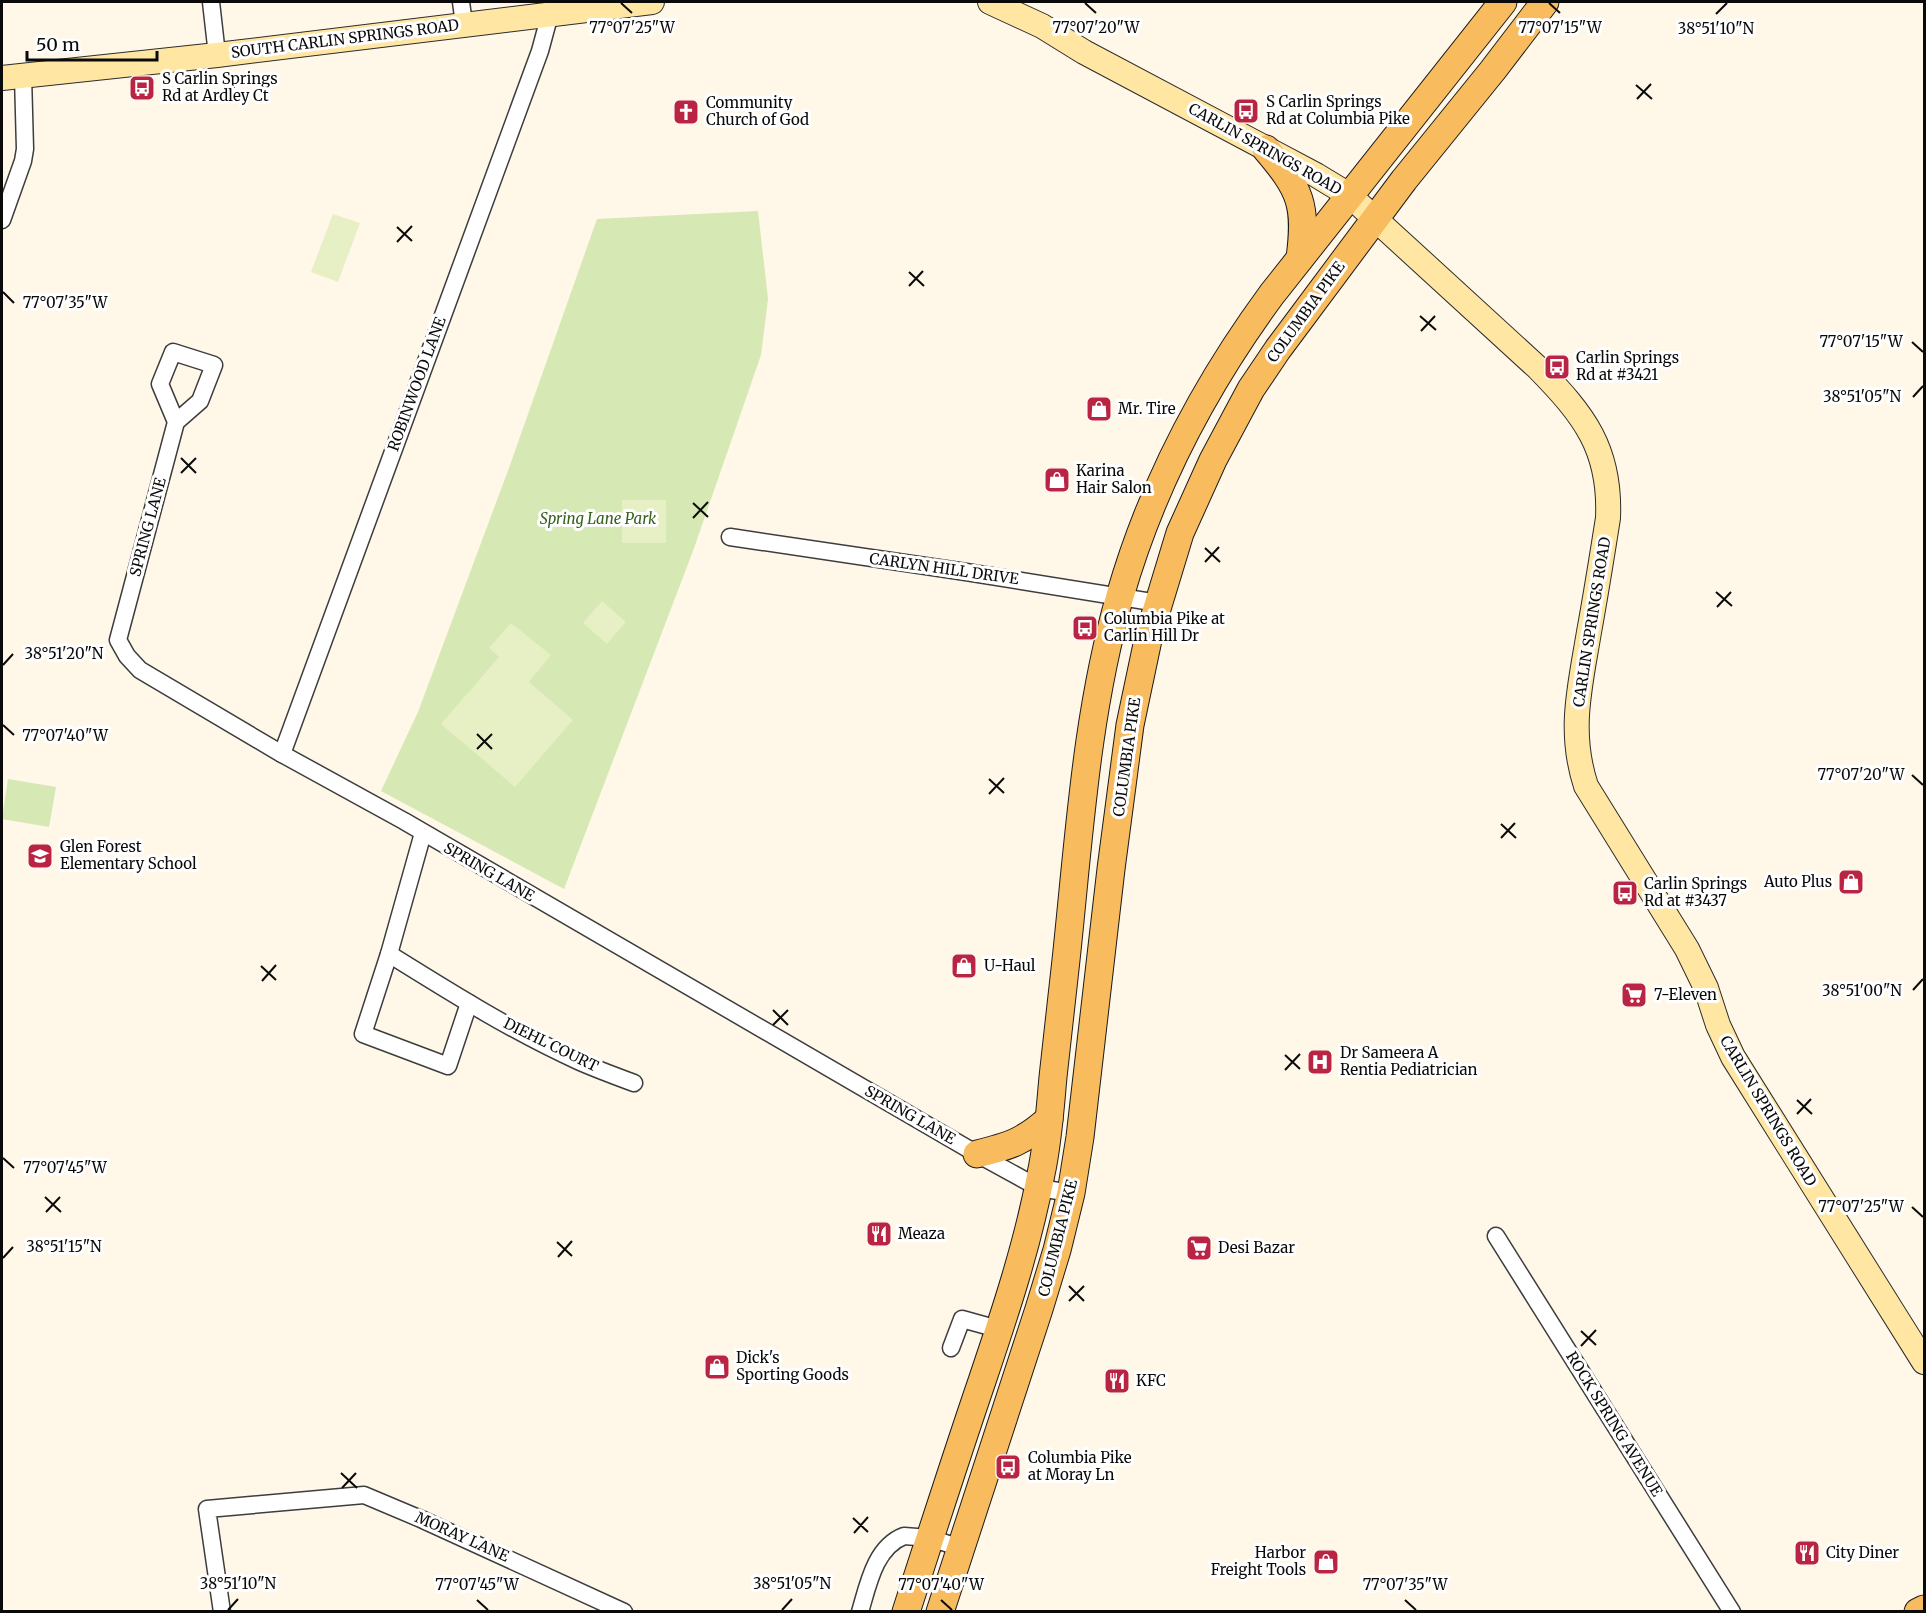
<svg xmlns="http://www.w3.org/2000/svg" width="1926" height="1613" viewBox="0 0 1926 1613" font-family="Merriweather,serif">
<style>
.green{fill:#d6e8b3}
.pitch{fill:#e7efc5}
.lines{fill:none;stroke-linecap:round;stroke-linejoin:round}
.street-casing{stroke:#3d3d3d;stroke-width:19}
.secondary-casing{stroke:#2c2c2c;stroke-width:26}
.primary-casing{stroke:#1b1b1b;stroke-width:29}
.street{stroke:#fff;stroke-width:16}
.secondary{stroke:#ffe7a3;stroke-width:24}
.primary{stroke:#f8bc5e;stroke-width:27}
.ticks{fill:none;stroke:#0a0a0a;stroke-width:2}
.labels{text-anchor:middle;stroke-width:6;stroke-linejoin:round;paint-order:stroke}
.street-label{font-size:15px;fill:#0a0a0a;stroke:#fff}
.poi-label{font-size:15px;fill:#0a0a0a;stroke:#fff;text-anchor:start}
.park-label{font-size:15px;font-style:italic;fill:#35611c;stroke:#fff}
.ticks-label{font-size:15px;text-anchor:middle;fill:#0a0a0a;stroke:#fff;stroke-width:6;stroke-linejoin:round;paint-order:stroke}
</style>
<rect width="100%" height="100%" fill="#fff7e8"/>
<g class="green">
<path d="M758 211 768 299 761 355 693 551 564 889 381 791 418 712 509 468 597 219Z"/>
<path d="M8 779 56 787 49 827 2 819Z"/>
</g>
<g class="pitch">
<path d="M333 214 360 223 338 282 311 272Z"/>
<rect x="622" y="500" width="44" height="43"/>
<path d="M602 601 626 622 607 644 583 623Z"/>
<path d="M511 623 551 655 529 682 573 720 515 787 441 724 499 657 489 648Z"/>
</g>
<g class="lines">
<g class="street-casing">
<g id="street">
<path d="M211 2 217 55"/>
<path d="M461 2 464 24"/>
<path d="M2 220 23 161 25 149 23 76"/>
<path d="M176 422 200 401 214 365 173 352 160 384 176 422 118 640 127 656 140 670 282 754 404 821 977 1154 1039 1188 1071 1193"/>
<path d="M730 537 966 572 1158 603"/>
<path d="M282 754 540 51 550 14"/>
<path d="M423 833 389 954 363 1034 448 1066 469 1003"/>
<path d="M389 954C450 992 512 1031 578 1061 596 1069 615 1076 634 1083"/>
<path d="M1496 1236 1732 1612"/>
<path d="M951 1348 962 1319 998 1329"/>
<path d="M222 1612 207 1509 364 1495 421 1519 624 1612"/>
<path d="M860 1612C868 1585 875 1547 904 1536L930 1538 961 1548"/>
</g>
</g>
<g class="secondary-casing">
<g id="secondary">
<path d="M990 2 1042 26 1084 52 1316 175 1349 195 1538 368C1584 415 1611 449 1608 518 1602 556 1596 594 1589 632 1580 687 1568 731 1586 786L1687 949 1706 988 1718 1025 1733 1057 1924 1362"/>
<path d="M2 78 217 55 652 2"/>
</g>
</g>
<g class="primary-casing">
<g id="primary">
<path d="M1266 149C1301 190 1307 205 1300 258"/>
<path d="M977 1154C1010 1146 1023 1142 1049 1119"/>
<path d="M906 1612C931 1535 956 1457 982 1381 1005 1313 1028 1244 1041 1174 1048 1142 1050 1110 1053 1077 1057 1038 1062 999 1066 960 1079 839 1086 714 1120 596 1151 488 1205 385 1272 294L1503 2"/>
<path d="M940 1612 1039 1309 1057 1250 1071 1193 1080 1137 1111 869 1130 725 1149 635 1180 533 1213 460 1251 389 1278 349 1404 180 1493 70 1545 2"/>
<path d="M1918 1612 1924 1609"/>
</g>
</g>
<use href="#street" class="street"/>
<use href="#secondary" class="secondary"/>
<use href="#primary" class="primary"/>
</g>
<path class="ticks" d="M621 3 632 13M1085 3 1096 13M1549 3 1560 13M1716 14 1727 3M1636 85 1652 99M1637 99 1651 84M397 227 412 241M397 242 412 226M909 272 924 286M909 286 923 271M3 292 14 303M1420 316 1436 330M1421 331 1435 316M1912 342 1923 352M1913 397 1923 386M181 458 196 473M181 473 196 458M693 503 708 517M693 518 708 502M1205 548 1220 562M1205 562 1219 547M1716 592 1732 606M1717 607 1731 592M3 665 13 654M3 725 14 735M477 734 492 749M477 749 492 734M1912 775 1923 785M989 779 1004 793M989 794 1004 778M1501 824 1516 838M1501 838 1515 823M261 966 276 980M262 981 276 965M1913 990 1923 979M773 1010 788 1025M773 1025 788 1010M1285 1055 1300 1069M1285 1070 1300 1054M1797 1100 1812 1114M1797 1114 1811 1099M3 1158 14 1168M45 1197 61 1212M1912 1207 1923 1217M46 1212 60 1197M557 1242 572 1256M558 1257 572 1241M3 1258 13 1247M1069 1286 1084 1301M1069 1301 1084 1286M1581 1331 1596 1345M1581 1346 1596 1330M341 1473 357 1488M342 1488 356 1473M853 1518 868 1532M854 1533 868 1517M477 1600 488 1610M941 1600 952 1610M1405 1600 1416 1610M228 1610 238 1599M782 1610 792 1599"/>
<defs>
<g id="bus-square" transform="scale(1.35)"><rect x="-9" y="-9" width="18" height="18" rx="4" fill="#b92442" stroke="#fff"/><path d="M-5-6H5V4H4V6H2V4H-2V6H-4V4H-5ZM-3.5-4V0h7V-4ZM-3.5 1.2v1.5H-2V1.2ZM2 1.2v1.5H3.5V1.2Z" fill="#fff"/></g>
<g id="church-square" transform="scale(1.35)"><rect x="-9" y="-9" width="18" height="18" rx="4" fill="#b92442" stroke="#fff"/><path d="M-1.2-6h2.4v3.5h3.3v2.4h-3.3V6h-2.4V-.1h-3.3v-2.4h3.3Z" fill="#fff"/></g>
<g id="shop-square" transform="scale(1.35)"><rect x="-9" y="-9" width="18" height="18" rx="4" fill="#b92442" stroke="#fff"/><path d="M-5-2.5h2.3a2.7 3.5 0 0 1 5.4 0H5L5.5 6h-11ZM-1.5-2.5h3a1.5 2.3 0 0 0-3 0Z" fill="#fff"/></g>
<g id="school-square" transform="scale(1.35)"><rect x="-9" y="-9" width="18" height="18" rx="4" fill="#b92442" stroke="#fff"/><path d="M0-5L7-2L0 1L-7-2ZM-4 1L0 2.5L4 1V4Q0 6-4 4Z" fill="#fff"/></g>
<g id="supermarket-square" transform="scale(1.35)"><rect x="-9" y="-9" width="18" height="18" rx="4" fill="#b92442" stroke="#fff"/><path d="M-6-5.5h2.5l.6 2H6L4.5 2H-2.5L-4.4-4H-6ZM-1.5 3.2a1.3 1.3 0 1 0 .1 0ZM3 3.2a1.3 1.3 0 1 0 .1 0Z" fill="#fff"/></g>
<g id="hospital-square" transform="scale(1.35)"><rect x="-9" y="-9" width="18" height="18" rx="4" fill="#b92442" stroke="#fff"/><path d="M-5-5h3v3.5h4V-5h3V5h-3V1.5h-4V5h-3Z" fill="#fff"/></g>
<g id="restaurant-square" transform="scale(1.35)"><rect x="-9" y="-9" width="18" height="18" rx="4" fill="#b92442" stroke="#fff"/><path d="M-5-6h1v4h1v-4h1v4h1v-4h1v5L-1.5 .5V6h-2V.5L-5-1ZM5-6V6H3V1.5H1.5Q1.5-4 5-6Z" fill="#fff"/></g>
</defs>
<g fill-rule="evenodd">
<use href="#bus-square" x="142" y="88"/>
<use href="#bus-square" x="1246" y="111"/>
<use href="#church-square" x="686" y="112"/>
<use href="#bus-square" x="1557" y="367"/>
<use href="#shop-square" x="1099" y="409"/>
<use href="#shop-square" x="1057" y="480"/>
<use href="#bus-square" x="1085" y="628"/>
<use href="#school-square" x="40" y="856"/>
<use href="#shop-square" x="1851" y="882"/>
<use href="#bus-square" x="1625" y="893"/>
<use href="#shop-square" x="964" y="966"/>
<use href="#supermarket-square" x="1634" y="995"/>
<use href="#hospital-square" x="1320" y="1062"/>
<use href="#restaurant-square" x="879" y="1234"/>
<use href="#supermarket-square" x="1199" y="1248"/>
<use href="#shop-square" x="717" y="1367"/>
<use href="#restaurant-square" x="1117" y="1381"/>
<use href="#bus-square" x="1008" y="1467"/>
<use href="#restaurant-square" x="1807" y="1553"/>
<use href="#shop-square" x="1326" y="1562"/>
</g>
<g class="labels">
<g class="street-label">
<text transform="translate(345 39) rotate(-7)" y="5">SOUTH CARLIN SPRINGS ROAD</text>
<text transform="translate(1265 149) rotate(29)" y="5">CARLIN SPRINGS ROAD</text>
<text transform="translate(1306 312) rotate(-54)" y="5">COLUMBIA PIKE</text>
<text transform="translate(417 384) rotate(-70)" y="5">ROBINWOOD LANE</text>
<text transform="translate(148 527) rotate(-75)" y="5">SPRING LANE</text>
<text transform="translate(944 569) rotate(8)" y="5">CARLYN HILL DRIVE</text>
<text transform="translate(1592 622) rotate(-81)" y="5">CARLIN SPRINGS ROAD</text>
<text transform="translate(1127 757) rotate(-82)" y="5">COLUMBIA PIKE</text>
<text transform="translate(489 872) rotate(30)" y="5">SPRING LANE</text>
<text transform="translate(551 1045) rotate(26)" y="5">DIEHL COURT</text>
<text transform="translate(1768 1111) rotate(59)" y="5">CARLIN SPRINGS ROAD</text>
<text transform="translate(910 1115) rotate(30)" y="5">SPRING LANE</text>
<text transform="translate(1058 1238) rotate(-76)" y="5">COLUMBIA PIKE</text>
<text transform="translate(1614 1424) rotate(58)" y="5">ROCK SPRING AVENUE</text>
<text transform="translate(462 1537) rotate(24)" y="5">MORAY LANE</text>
</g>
<g class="poi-label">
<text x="162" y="84">S Carlin Springs<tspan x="162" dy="17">Rd at Ardley Ct</tspan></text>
<text x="1266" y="107">S Carlin Springs<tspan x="1266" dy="17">Rd at Columbia Pike</tspan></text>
<text x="706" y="108">Community<tspan x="706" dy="17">Church of God</tspan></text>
<text x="1576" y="363">Carlin Springs<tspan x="1576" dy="17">Rd at #3421</tspan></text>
<text x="1118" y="414">Mr. Tire</text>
<text x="1076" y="476">Karina<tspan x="1076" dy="17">Hair Salon</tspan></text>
<text x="1104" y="624">Columbia Pike at<tspan x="1104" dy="17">Carlin Hill Dr</tspan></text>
<text x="60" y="852">Glen Forest<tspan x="60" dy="17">Elementary School</tspan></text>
<text x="1832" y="887" text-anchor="end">Auto Plus</text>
<text x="1644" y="889">Carlin Springs<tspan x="1644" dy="17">Rd at #3437</tspan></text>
<text x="984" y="971">U-Haul</text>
<text x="1654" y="1000">7-Eleven</text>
<text x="1340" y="1058">Dr Sameera A<tspan x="1340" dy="17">Rentia Pediatrician</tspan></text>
<text x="898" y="1239">Meaza</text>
<text x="1218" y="1253">Desi Bazar</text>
<text x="736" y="1363">Dick's<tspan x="736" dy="17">Sporting Goods</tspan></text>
<text x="1136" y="1386">KFC</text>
<text x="1028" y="1463">Columbia Pike<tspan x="1028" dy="17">at Moray Ln</tspan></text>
<text x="1306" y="1558" text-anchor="end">Harbor<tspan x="1306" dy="17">Freight Tools</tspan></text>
<text x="1826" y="1558">City Diner</text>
</g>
<g class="park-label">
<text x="598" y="524">Spring Lane Park</text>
</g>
</g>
<g class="ticks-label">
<text x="632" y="33">77°07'25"W</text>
<text x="1096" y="33">77°07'20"W</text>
<text x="1560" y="33">77°07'15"W</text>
<text x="1716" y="34">38°51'10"N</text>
<text x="65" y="308">77°07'35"W</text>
<text x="1861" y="347">77°07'15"W</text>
<text x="1862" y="402">38°51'05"N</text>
<text x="64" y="659">38°51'20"N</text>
<text x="65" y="741">77°07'40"W</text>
<text x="1861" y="780">77°07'20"W</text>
<text x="1862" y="996">38°51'00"N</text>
<text x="65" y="1173">77°07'45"W</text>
<text x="1861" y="1212">77°07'25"W</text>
<text x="64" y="1252">38°51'15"N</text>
<text x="238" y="1589">38°51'10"N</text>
<text x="792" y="1589">38°51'05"N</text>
<text x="477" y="1590">77°07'45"W</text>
<text x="941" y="1590">77°07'40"W</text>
<text x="1405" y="1590">77°07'35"W</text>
</g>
<rect width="1926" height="1613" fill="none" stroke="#0a0a0a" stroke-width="6"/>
<path d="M27 51v9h130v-9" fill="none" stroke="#0a0a0a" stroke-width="3"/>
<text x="36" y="51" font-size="18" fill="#0a0a0a" stroke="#ffffff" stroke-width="4.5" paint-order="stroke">50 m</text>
</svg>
